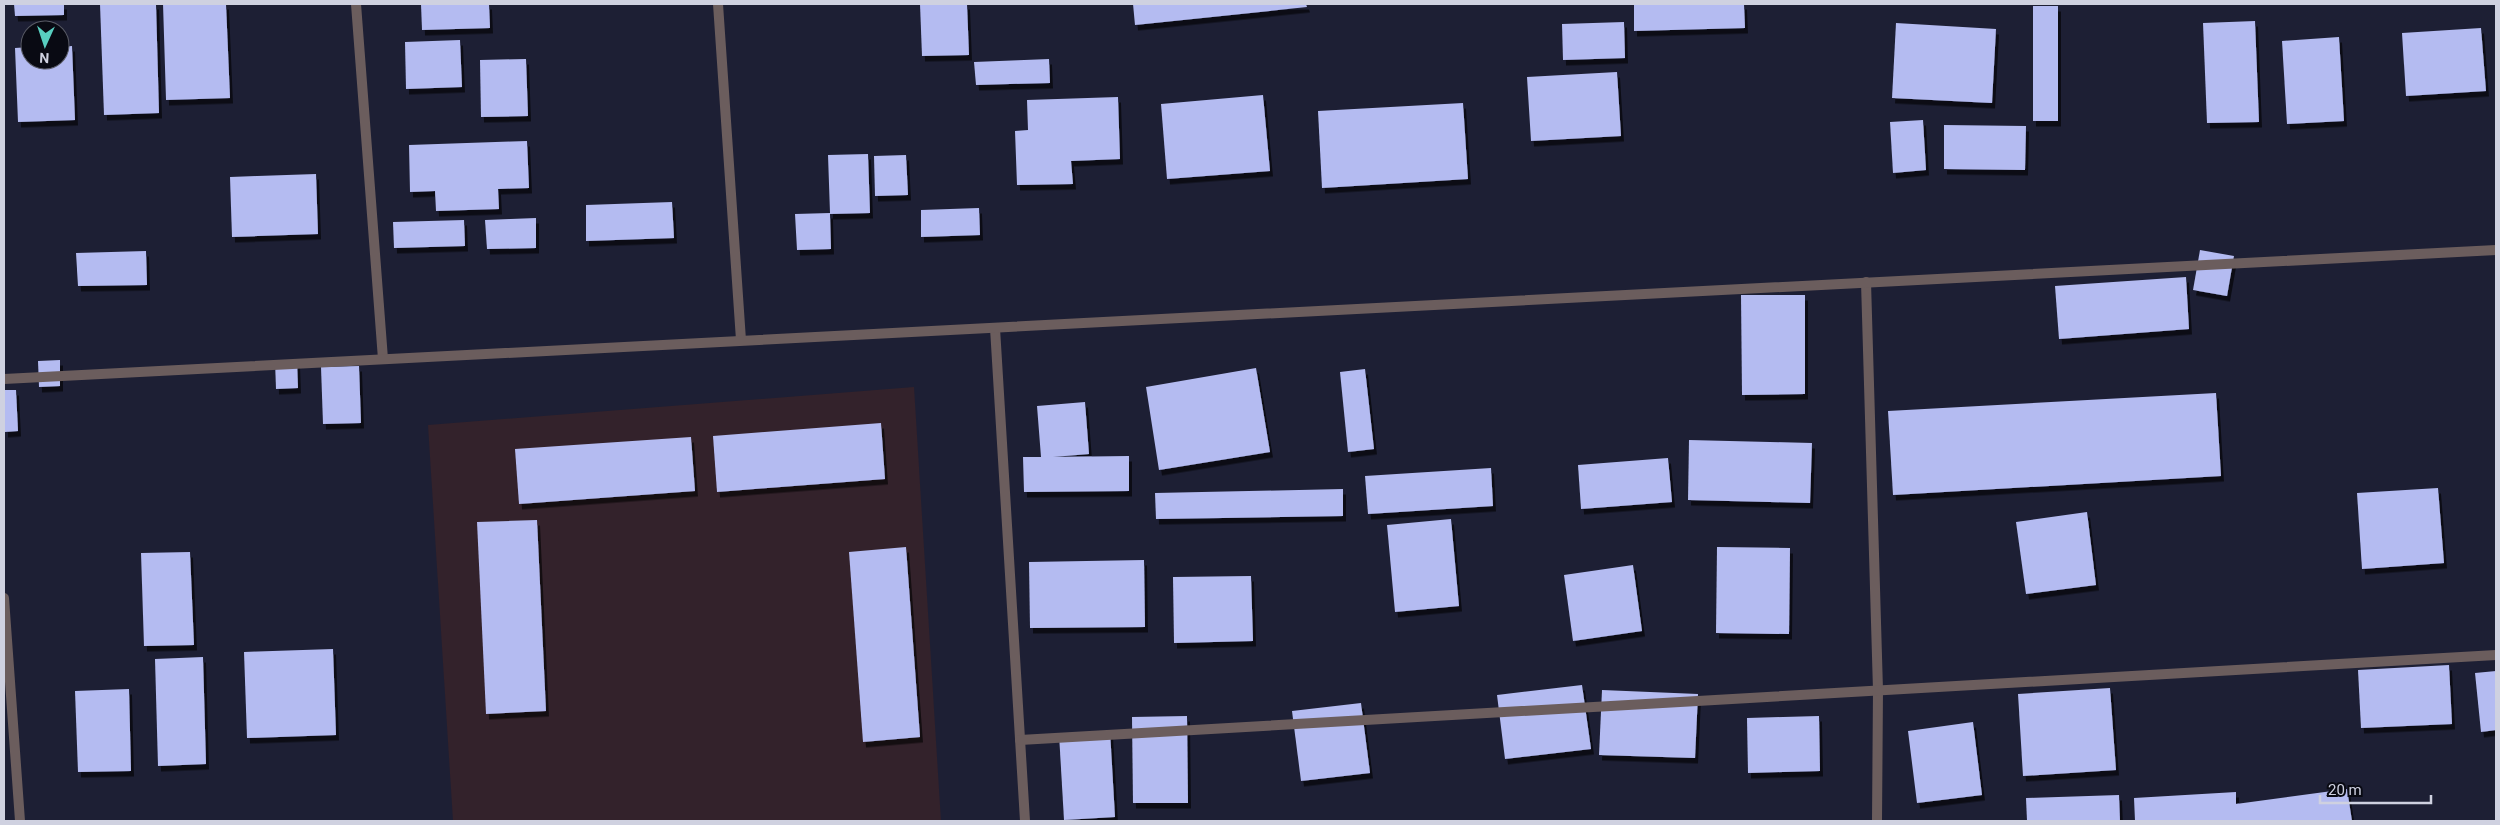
<svg xmlns="http://www.w3.org/2000/svg" width="2500" height="825" viewBox="0 0 2500 825" font-family="Roboto,sans-serif">
<style>
.education{fill:#33222b}
.building{fill:#b4bbf1;filter:url(#shadow)}
.lines{fill:none;stroke-linecap:round;stroke-linejoin:round}
.minor{stroke:#6b5d5d;stroke-width:10}
</style>
<defs>
<filter id="shadow"><feDropShadow dx="3" dy="5.5" stdDeviation="0" flood-color="#0009"/></filter>
</defs>
<rect width="100%" height="100%" fill="#1d1f34"/>
<path class="education" d="M914 387 941 821H453L428 425Z"/>
<g class="building">
<path d="M14 4H64V15L15 16Z"/>
<path d="M100 4H156L159 113 104 115Z"/>
<path d="M163 4H226L230 98 166 100Z"/>
<path d="M421 4H489L490 28 422 30Z"/>
<path d="M920 4H967L969 55 922 56Z"/>
<path d="M1133 4H1306L1307 7 1135 25Z"/>
<path d="M1634 4H1744L1745 28 1634 31Z"/>
<rect x="2033" y="6" width="25" height="115"/>
<path d="M2255 21 2259 122 2207 123 2203 23Z"/>
<path d="M1624 22 1625 58 1563 60 1562 24Z"/>
<path d="M1896 23 1996 29 1992 103 1892 98Z"/>
<path d="M2481 28 2486 91 2406 96 2402 33Z"/>
<path d="M2339 37 2344 121 2287 124 2282 41Z"/>
<path d="M460 40 462 87 406 89 405 42Z"/>
<path d="M72 46 75 120 18 122 15 48 30 47V60H60V47Z"/>
<path d="M526 59 528 116 481 117 480 60Z"/>
<path d="M1049 59 1050 83 976 85 974 62Z"/>
<path d="M1617 72 1621 136 1531 141 1527 77Z"/>
<path d="M1263 95 1270 171 1167 179 1161 104Z"/>
<path d="M1118 97 1120 159 1071 161 1073 184 1017 185 1015 131 1028 130 1027 100Z"/>
<path d="M1463 103 1468 179 1322 188 1318 111Z"/>
<path d="M1923 120 1926 170 1893 173 1890 122Z"/>
<path d="M1944 125 2026 126 2025 170 1944 169Z"/>
<path d="M527 141 529 188 498 189 499 209 436 211 435 191 410 192 409 145Z"/>
<path d="M868 154 870 213 830 214 831 249 797 250 795 214 830 213 828 155Z"/>
<path d="M906 155 908 195 875 196 874 156Z"/>
<path d="M316 174 318 234 232 237 230 177Z"/>
<path d="M672 202 674 238 586 241V205Z"/>
<path d="M979 208 980 235 921 237V210Z"/>
<path d="M536 218V248L487 249 485 220Z"/>
<path d="M464 220 465 246 394 248 393 222Z"/>
<path d="M2200 250 2234 256 2227 296 2193 290Z"/>
<path d="M146 251 147 285 78 286 76 253Z"/>
<path d="M2186 277 2189 329 2059 339 2055 286Z"/>
<path d="M1741 295H1805V394L1742 395Z"/>
<path d="M60 360V386L39 387 38 361Z"/>
<path d="M275 361H297L298 388 276 389Z"/>
<path d="M359 366 361 423 323 424 321 367Z"/>
<path d="M1256 368 1270 452 1159 470 1146 387Z"/>
<path d="M1365 369 1374 449 1348 452 1340 372Z"/>
<path d="M4 390H16L18 431 5 432Z"/>
<path d="M2216 393 2221 476 1893 495 1888 411Z"/>
<path d="M1085 402 1089 454 1053 457 1129 456V491L1024 492 1023 457H1041L1037 406Z"/>
<path d="M881 423 885 479 717 492 713 436Z"/>
<path d="M691 437 695 491 519 504 515 449Z"/>
<path d="M1689 440 1812 443 1810 503 1688 500Z"/>
<path d="M1668 458 1672 502 1581 509 1578 465Z"/>
<path d="M1491 468 1493 506 1368 514 1365 476Z"/>
<path d="M2438 488 2444 563 2362 569 2357 493Z"/>
<path d="M1343 489V516L1156 519 1155 493Z"/>
<path d="M2087 512 2096 585 2026 594 2016 522Z"/>
<path d="M1451 519 1459 606 1395 612 1387 525Z"/>
<path d="M537 520 546 711 486 714 477 522Z"/>
<path d="M906 547 920 737 863 742 849 552Z"/>
<path d="M1717 547 1790 548 1789 634 1716 633Z"/>
<path d="M190 552 194 645 144 646 141 553Z"/>
<path d="M1144 560 1145 627 1030 628 1029 562Z"/>
<path d="M1633 565 1642 631 1573 641 1564 575Z"/>
<path d="M1251 576 1253 641 1174 643 1173 577Z"/>
<path d="M333 649 336 735 247 738 244 652Z"/>
<path d="M203 657 206 764 158 766 155 659Z"/>
<path d="M2449 665 2452 724 2361 728 2358 670Z"/>
<path d="M2496 671V730L2481 732 2475 673Z"/>
<path d="M1582 685 1591 749 1505 759 1497 695Z"/>
<path d="M2110 688 2116 770 2023 776 2018 694Z"/>
<path d="M129 689 131 771 78 772 75 691Z"/>
<path d="M1602 690 1698 694 1695 758 1599 755Z"/>
<path d="M1361 703 1370 773 1301 781 1292 711Z"/>
<path d="M1187 716 1188 803H1133L1132 717Z"/>
<path d="M1819 716 1820 771 1748 773 1747 718Z"/>
<path d="M1973 722 1982 795 1917 803 1908 731Z"/>
<path d="M1110 731 1115 817 1064 820 1059 734Z"/>
<path d="M2347 789 2352 821H2135L2134 798 2236 792V804Z"/>
<path d="M2119 795 2120 821H2027L2026 798Z"/>
</g>
<g class="lines">
<g class="minor">
<path d="M356 4 383 359"/>
<path d="M718 4 741 340"/>
<path d="M1866 282 1878 690 1877 821"/>
<path d="M995 328 1025 821"/>
<path d="M4 379 2496 250"/>
<path d="M4 598 20 821"/>
<path d="M1020 740 2496 655"/>
</g>
</g>
<rect width="2500" height="825" fill="none" stroke="#cfd1e0" stroke-width="10"/>
<g transform="translate(45 45) rotate(183)"><circle r="24" fill="#090a13" stroke="#585a65"/>
<path d="M0-4L9 19L0 12L-9 19Z" fill="#58cec0"/>
<text y="-8" font-size="14" font-weight="bold" text-anchor="middle" fill="#cfd1e0">N</text>
</g>
<path d="M2320 795v8h111v-8" fill="none" stroke="#cfd1e0" stroke-width="2.5"/>
<text x="2328" y="795" font-size="15" fill="#cfd1e0" stroke="#090a13" stroke-width="4" paint-order="stroke">20 m</text>
</svg>
